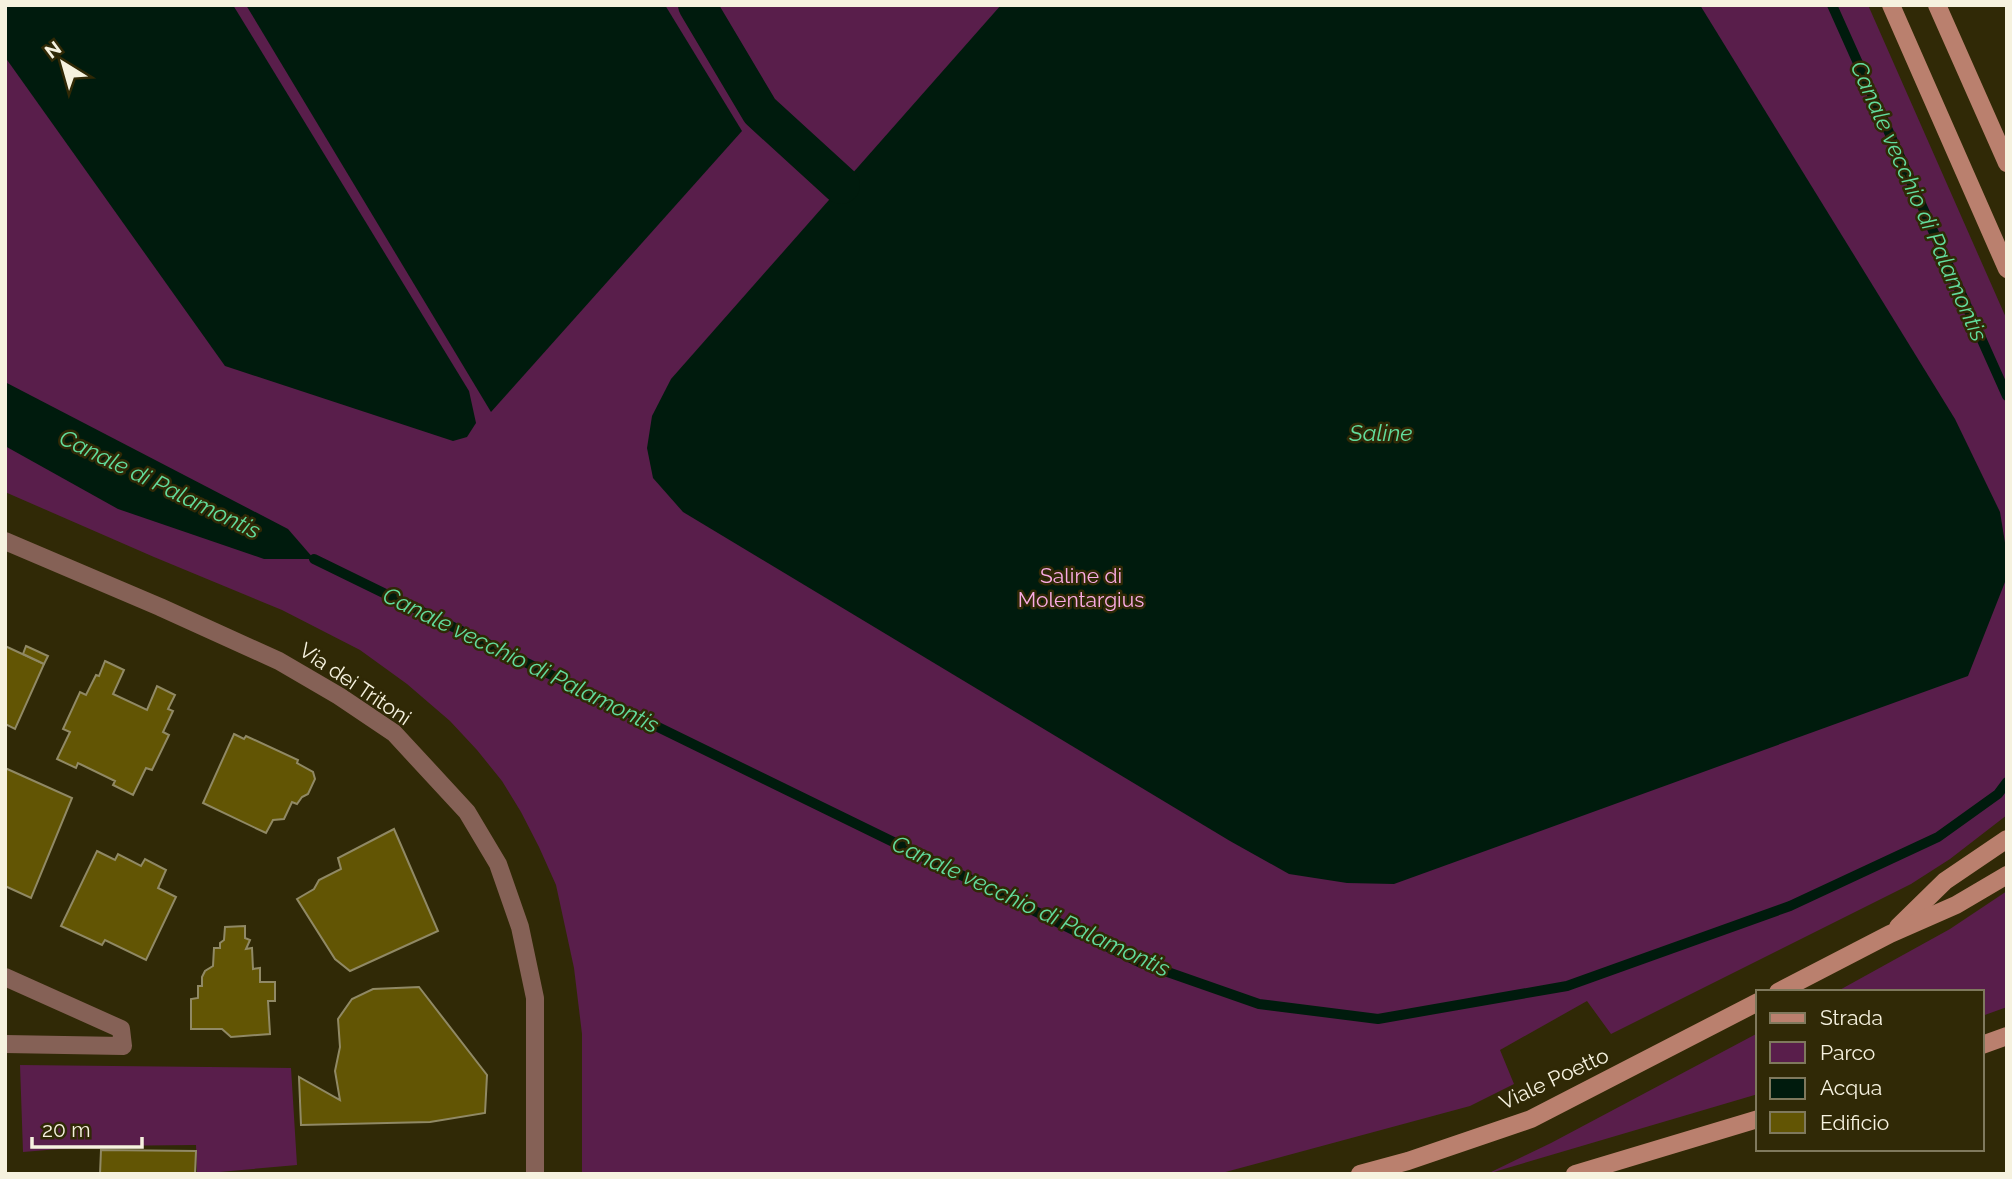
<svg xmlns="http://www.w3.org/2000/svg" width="2012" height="1179" viewBox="0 0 2012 1179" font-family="Raleway,sans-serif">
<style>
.green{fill:#591e4b}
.water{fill:#001b0d}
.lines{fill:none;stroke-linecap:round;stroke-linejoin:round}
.stream{stroke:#001b0d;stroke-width:10}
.canal{stroke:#001b0d;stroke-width:38}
.building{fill:#625504;stroke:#908965;stroke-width:2}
.minor{stroke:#856156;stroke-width:18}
.secondary{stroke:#ba806e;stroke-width:18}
.labels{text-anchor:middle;stroke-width:5;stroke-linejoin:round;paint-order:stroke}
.park-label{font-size:21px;fill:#faabe3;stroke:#302906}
.street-label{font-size:21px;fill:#f6f2df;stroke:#302906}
.water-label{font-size:23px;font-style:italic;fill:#62dc9c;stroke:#302906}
</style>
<rect width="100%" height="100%" fill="#302906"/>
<g class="green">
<path d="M5 5H1868L2007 320V815L1950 859 1911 884 1611 1034 1587 1001 1500 1050 1514 1084 1470 1106 1218 1174H582V1034L574 968 556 885 539 847 521 812 502 781 477 750 450 721 407 684 360 650 282 610 154 557 5 492Z"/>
<path d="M2007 891V1007L1982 1016V992H1836L1950 929Z"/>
<path d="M1758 1033V1094L1487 1174 1551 1143Z"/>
<path d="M20 1065 291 1068 297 1165 197 1174 196 1145 95 1146 23 1152Z"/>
</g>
<g class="water">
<path d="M5 5H233L469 391 476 423 467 437 453 441 225 366 5 57Z"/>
<path d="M246 5H665L742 131 491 412Z"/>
<path d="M1001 5H1700L1955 419 2000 512 2007 555V577L1968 676 1394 884 1347 883 1289 874 1230 841 683 512 653 478 647 448 652 416 671 379Z"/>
<path d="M5 382 288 529 314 559H264L118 509 5 446Z"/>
</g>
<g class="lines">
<g class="stream">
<path d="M1832 5 2007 396"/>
<path d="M314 559 1139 962 1259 1004 1378 1019 1567 986 1790 906 1938 837 1998 794 2007 782"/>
</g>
<path class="canal" d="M697 5 760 111 841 185"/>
</g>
<g class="building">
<path d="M5 646 44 664 15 729 5 724Z"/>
<path d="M26 646 48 656 44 664 23 654Z"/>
<path d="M105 661 124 670 113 694 147 710 157 686 175 695 168 709 173 711 163 732 169 735 152 770 146 768 133 795 113 785 115 781 78 763 76 768 57 759 70 732 63 729 80 692 86 695 96 675 99 676Z"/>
<path d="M234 734 244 739 246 736 298 760 297 763 313 772 315 779 308 794 302 797 297 804 292 802 284 819 273 820 266 833 203 803Z"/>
<path d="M5 768 72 798 31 898 5 886Z"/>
<path d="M394 829 438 931 350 971 335 959 297 899 314 889 319 880 341 869 338 858Z"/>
<path d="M97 851 115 860 118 854 141 866 145 859 166 870 158 888 176 897 146 960 105 940 102 945 61 926Z"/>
<path d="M245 926V938L250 940 246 949 252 948 253 969 260 968V982H275V1001H268L270 1034 231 1037 222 1029H191V999L198 998V986H202V977L205 971 213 966 214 948H220V943L224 940 225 927Z"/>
<path d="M419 987 487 1075 485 1113 430 1122 301 1125 299 1077 340 1100 335 1071 340 1047 338 1019 352 999 373 989Z"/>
<path d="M101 1150 196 1151 195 1174H100Z"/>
</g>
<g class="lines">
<g class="minor">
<path d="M5 541 160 607 279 661 339 696 394 733 467 812 498 864 520 927 535 998V1174"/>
<path d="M5 977 121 1029 123 1046 5 1044"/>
</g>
<g class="secondary">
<path d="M1891 5 2007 269"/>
<path d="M1937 5 2007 163"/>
<path d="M1898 927 1945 881 2007 839"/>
<path d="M1778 992 1890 934 1956 905 2007 875"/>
<path d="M1982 1045 2007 1036"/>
<path d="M1360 1174 1408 1161 1531 1119 1758 1002"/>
<path d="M1575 1174 1758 1119"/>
</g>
</g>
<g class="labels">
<g class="park-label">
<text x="1081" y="583">Saline di<tspan x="1081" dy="24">Molentargius</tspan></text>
</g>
<g class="street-label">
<text transform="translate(355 684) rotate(34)" y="7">Via dei Tritoni</text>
<text transform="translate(1554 1079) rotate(-25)" y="7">Viale Poetto</text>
</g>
<g class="water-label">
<text transform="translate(1919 201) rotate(66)" y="8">Canale vecchio di Palamontis</text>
<text x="1381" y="441">Saline</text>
<text transform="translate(160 484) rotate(26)" y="8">Canale di Palamontis</text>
<text transform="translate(521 660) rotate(26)" y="8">Canale vecchio di Palamontis</text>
<text transform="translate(1031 906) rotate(25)" y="8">Canale vecchio di Palamontis</text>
</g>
</g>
<rect width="2012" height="1179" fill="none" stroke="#f6f2df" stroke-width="14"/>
<rect x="1756" y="990" width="228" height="161" fill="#302906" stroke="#7f795d" stroke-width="2"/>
<rect x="1770" y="1013" width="35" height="10" fill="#ba806e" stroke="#7f795d" stroke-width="2"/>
<text x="1820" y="1025" font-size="21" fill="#f6f2df">Strada</text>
<rect x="1770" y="1042" width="35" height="21" fill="#591e4b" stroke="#7f795d" stroke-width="2"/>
<text x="1820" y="1060" font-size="21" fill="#f6f2df">Parco</text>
<rect x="1770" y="1078" width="35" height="21" fill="#001b0d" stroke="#7f795d" stroke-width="2"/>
<text x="1820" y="1095" font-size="21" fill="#f6f2df">Acqua</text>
<rect x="1770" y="1112" width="35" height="21" fill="#625504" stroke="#7f795d" stroke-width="2"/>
<text x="1820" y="1130" font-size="21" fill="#f6f2df">Edificio</text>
<g transform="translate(63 63) rotate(323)" stroke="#302906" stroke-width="5" paint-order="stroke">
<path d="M0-5L12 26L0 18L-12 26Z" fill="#f6f2df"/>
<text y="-10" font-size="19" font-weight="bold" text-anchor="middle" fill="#f6f2df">N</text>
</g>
<path d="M32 1137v10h110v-10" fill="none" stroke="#f6f2df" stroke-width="3.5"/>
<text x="42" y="1137" font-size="21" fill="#f6f2df" stroke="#302906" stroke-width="5" paint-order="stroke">20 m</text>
</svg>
